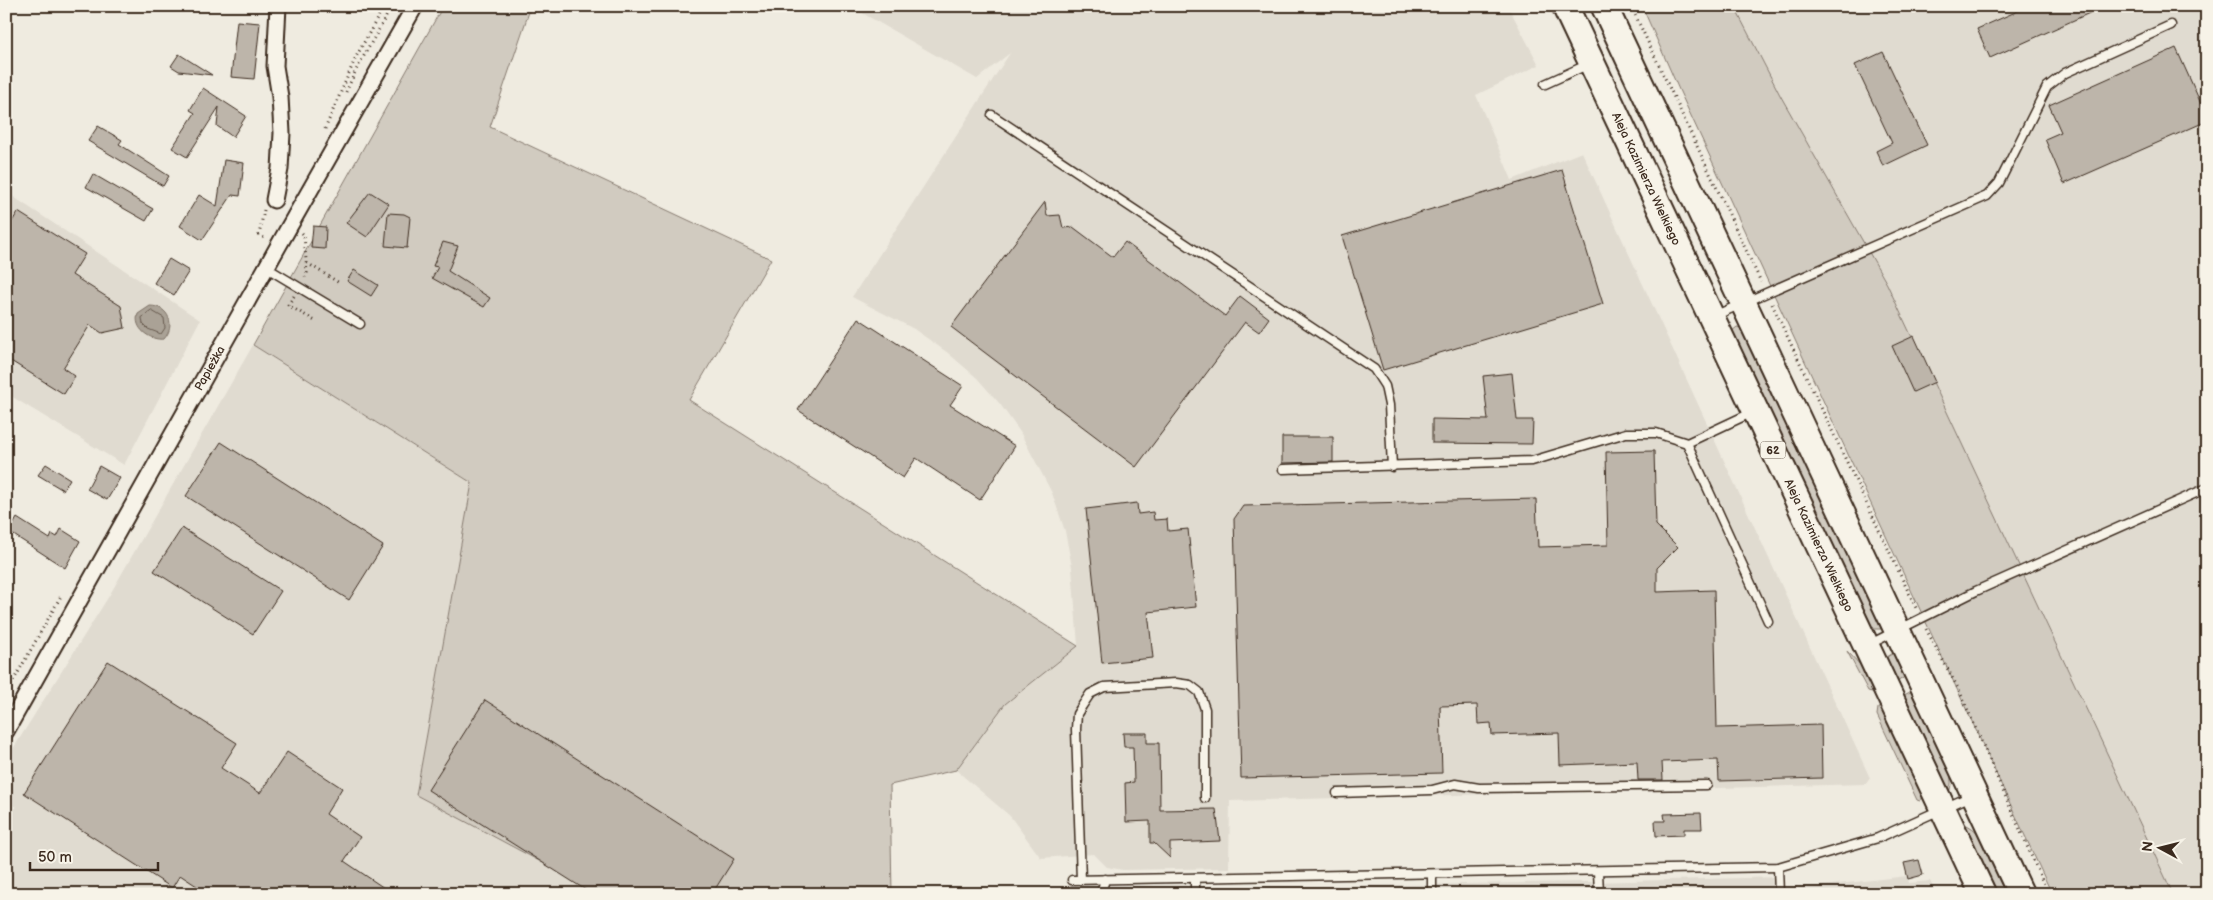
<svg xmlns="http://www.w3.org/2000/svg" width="2213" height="900" viewBox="0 0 2213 900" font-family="'Balsamiq Sans',sans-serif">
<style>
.built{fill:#e0dbd0}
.green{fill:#d1cbc0;stroke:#867a6f}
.water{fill:#aaa296;stroke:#7e7266}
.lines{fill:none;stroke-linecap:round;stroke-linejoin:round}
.shore{stroke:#675a4e;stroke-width:1}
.building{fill:#bdb5aa;stroke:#3b2a1e}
.lane-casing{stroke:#3b2a1e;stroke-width:11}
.street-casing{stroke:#3b2a1e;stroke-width:19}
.primary-casing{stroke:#3b2a1e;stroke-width:29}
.path{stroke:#3b2a1e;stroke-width:3;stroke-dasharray:1 4;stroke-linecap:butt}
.lane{stroke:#f7f3e8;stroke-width:8}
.street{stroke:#f7f3e8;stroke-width:15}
.primary{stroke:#f7f3e8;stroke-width:25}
.labels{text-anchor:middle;stroke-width:4;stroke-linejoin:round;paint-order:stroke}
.shield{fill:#f7f3e8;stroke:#73665b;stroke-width:1}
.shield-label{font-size:11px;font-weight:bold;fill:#3b2a1e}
.street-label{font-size:12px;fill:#3b2a1e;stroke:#f7f3e8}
</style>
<rect width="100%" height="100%" fill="#efebe0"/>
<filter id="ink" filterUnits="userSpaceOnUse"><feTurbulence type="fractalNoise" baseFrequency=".02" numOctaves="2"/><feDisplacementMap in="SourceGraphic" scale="10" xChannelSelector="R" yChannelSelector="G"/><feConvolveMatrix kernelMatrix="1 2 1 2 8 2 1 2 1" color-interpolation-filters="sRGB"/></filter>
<g filter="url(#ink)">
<g class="built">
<path d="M850 6H1508L1539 65 1476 95 1512 180 1582 152 1870 778 1866 784 1230 801 1229 868 1123 870 1107 867 1094 854 1041 858 1010 816 956 770 1005 704 1078 646 1072 567 1065 531 1052 493 1020 432 1000 404 977 378 948 353 914 329 852 297 1010 53 977 79Z"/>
<path d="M1734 6H2207V894H2173L1887 284 1780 95Z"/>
<path d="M6 192 200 320 124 465 6 393Z"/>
<path d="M253 345 472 483 416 795 601 894H6V822L16 807 6 801V760L109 596Z"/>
<path d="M1907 876 1909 883 1930 881 1936 894H1786V890Z"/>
<path d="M1783 877V894H1081L1135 889 1590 882Z"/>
</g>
<g class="green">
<path d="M443 6H531L490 127 771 259 689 400 1078 646 1005 704 956 770 890 785 892 894H601L416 795 472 483 253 345Z"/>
<path d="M1642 6H1734L1780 95 1887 284 2173 894H2052L1680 92Z"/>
<path d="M1737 327 1742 328 1882 626 1881 629H1872L1866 622 1732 331Z"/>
<path d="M1847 651 1866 671 1873 690 1872 692 1868 691Z"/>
<path d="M1895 652 1908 675 1895 683 1887 667V657Z"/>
<path d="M1914 690C1924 711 1960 772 1949 792H1946L1902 696Z"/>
<path d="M1882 707 1922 791 1923 797 1920 801 1917 800 1877 715 1878 708Z"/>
<path d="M1964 824C1987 831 2000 873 2010 894H1994Z"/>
</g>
<path class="water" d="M150 306C169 306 176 326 164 339 150 341 133 328 138 314Z"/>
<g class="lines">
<path class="shore" d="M152 311 164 318 165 328 161 334 148 329 143 324 142 318Z"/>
</g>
<g class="building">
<path d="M2029 6H2105L1990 58 1977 29Z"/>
<path d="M237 21 260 23 254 79 231 77Z"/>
<path d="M2176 48 2207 117V121L2064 184 2045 139 2061 132 2049 105Z"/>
<path d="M1883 52 1927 145 1883 166 1876 151 1892 143 1855 65Z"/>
<path d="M179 54 212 75 179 71 171 66Z"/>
<path d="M203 88 246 116 233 137 217 126 219 107 187 157 172 148 195 113 190 110Z"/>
<path d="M98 126 122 140 119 144 169 176 163 186 88 141Z"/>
<path d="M224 160 244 163 240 196 232 195 202 240 180 226 199 195 217 206Z"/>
<path d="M1562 170 1603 304 1383 370 1342 236Z"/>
<path d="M93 174 153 209 146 221 86 187Z"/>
<path d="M370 192 389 204 367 237 346 223Z"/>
<path d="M1045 202 1047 216 1060 215 1063 228 1073 227 1113 257 1125 242 1225 316 1240 296 1269 318 1259 332 1245 322 1136 467 951 327Z"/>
<path d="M18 212 85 254 72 275 121 306 125 328 102 333 90 325 63 368 75 376 64 394 6 358V231Z"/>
<path d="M388 213 404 214 410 217 407 248 385 246Z"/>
<path d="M313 226 326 227 325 249 311 248Z"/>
<path d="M443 242 458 246 448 271 490 298 484 307 432 278 438 267 433 266Z"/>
<path d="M169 259 189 271 174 295 154 283Z"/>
<path d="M354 270 378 285 371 296 347 281Z"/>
<path d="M858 318 963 386 950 405 1015 446 980 500 916 458 903 478 798 410Z"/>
<path d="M1914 336 1935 382 1913 392 1892 346Z"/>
<path d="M1512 373 1517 420H1533L1532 444 1432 443V419L1488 420 1483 376Z"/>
<path d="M1282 437H1333V462L1282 463Z"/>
<path d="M221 442 383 546 349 600 186 496Z"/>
<path d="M1654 451 1656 525 1678 547 1657 568V592L1714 590 1717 728 1821 725 1822 778 1719 781 1718 760 1662 762 1663 780H1638L1637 762 1560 765 1559 733 1492 735 1491 723 1478 724 1477 705 1440 706 1442 773 1241 778 1234 519 1243 506 1536 499 1538 547 1608 545 1606 452Z"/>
<path d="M46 464 70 479 63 490 38 475Z"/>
<path d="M99 466 120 478 107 500 87 489Z"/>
<path d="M1137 503 1138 514 1153 512 1154 520 1167 519 1168 531 1188 529 1196 607 1148 612 1153 658 1102 663 1086 509Z"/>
<path d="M17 518 50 539 52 534 57 537 61 529 80 541 65 568 9 532Z"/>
<path d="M182 528 281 591 253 634 154 571Z"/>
<path d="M108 661 237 743 221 768 260 793 287 752 342 788 326 814 360 837 344 861 393 894H209L180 875 172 888 24 793Z"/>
<path d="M485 700 734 859 712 894H592L428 790Z"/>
<path d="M1123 733H1147V743H1159L1160 810 1216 809 1220 841 1170 843V858L1154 843H1150V821L1126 822 1125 783 1134 782 1133 747H1124Z"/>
<path d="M1701 813 1702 829H1684V835L1656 836 1655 821H1665L1664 814Z"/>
<path d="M1919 860 1923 875 1908 879 1904 863Z"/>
</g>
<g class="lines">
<g class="lane-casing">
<g id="lane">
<path d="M1545 84 1589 64"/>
<path d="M992 115 1374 369 1385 386 1389 405 1392 467"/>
<path d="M267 268 360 324"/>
<path d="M1714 316 1987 196 1999 183 2047 87 2065 73 2171 25"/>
<path d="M1687 443 1753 412"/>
<path d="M1283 469 1532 461 1626 433H1656L1687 443 1768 621"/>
<path d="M1870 644 1976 591 2207 488"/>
<path d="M1337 793 1432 790 1455 784 1479 788 1707 785"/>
<path d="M1778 867 1779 894"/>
<path d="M1598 871 1599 894"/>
<path d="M1432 874V894"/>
<path d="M1195 878V894"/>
<path d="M1072 880 1778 867 1878 838 1971 796"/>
<path d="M1081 880 1076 729 1077 714 1082 706 1090 694 1104 687 1176 683 1190 685 1199 692 1205 709V798"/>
<path d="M1101 894 1105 879"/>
</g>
</g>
<g class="street-casing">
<g id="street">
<path d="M274 200 280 169 282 133 280 97 275 66 278 6"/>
<path id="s1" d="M6 731 289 227 415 6"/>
</g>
</g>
<g class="primary-casing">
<g id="primary">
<path id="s2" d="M1565 6 1983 894"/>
<path d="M1604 6 2021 894"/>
</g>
</g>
<g class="path">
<path d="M1631 6 1761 282"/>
<path d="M346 92 356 70 392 6"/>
<path d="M325 129 356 57 384 6"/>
<path d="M264 210 259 235 266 239"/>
<path d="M302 233 304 235 307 273 305 277"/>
<path d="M307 263 341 284"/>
<path d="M294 296 288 305 315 321"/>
<path d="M1772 304 1917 610"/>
<path d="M1926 629 1959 690 2048 894"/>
<path d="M6 694 61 596"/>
</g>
<use href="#lane" class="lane"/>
<use href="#street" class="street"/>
<use href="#primary" class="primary"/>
</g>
</g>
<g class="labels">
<rect class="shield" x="1760.5" y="441.5" width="25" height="17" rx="4"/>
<g class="shield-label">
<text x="1773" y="454">62</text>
</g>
<g class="street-label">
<text dy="4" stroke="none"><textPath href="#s2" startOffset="191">Aleja Kazimierza Wielkiego</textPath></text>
<text dy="4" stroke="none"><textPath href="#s1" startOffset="416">Papieżka</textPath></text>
<text dy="4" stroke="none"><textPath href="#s2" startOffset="596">Aleja Kazimierza Wielkiego</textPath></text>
</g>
</g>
<rect width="2213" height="900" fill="none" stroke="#f7f3e8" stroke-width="25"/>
<rect x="12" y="12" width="2188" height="875" fill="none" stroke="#3b2a1e" stroke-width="2" filter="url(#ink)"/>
<g transform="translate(2160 848) rotate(277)" stroke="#f7f3e8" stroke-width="4" paint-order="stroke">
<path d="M0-4L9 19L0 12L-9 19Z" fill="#3b2a1e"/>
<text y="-8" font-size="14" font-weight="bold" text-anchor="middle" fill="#3b2a1e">N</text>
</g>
<path d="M30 862v8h128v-8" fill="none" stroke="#3b2a1e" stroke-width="2.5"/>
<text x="38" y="862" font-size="15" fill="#3b2a1e" stroke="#f7f3e8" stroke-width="4" paint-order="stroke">50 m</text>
</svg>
